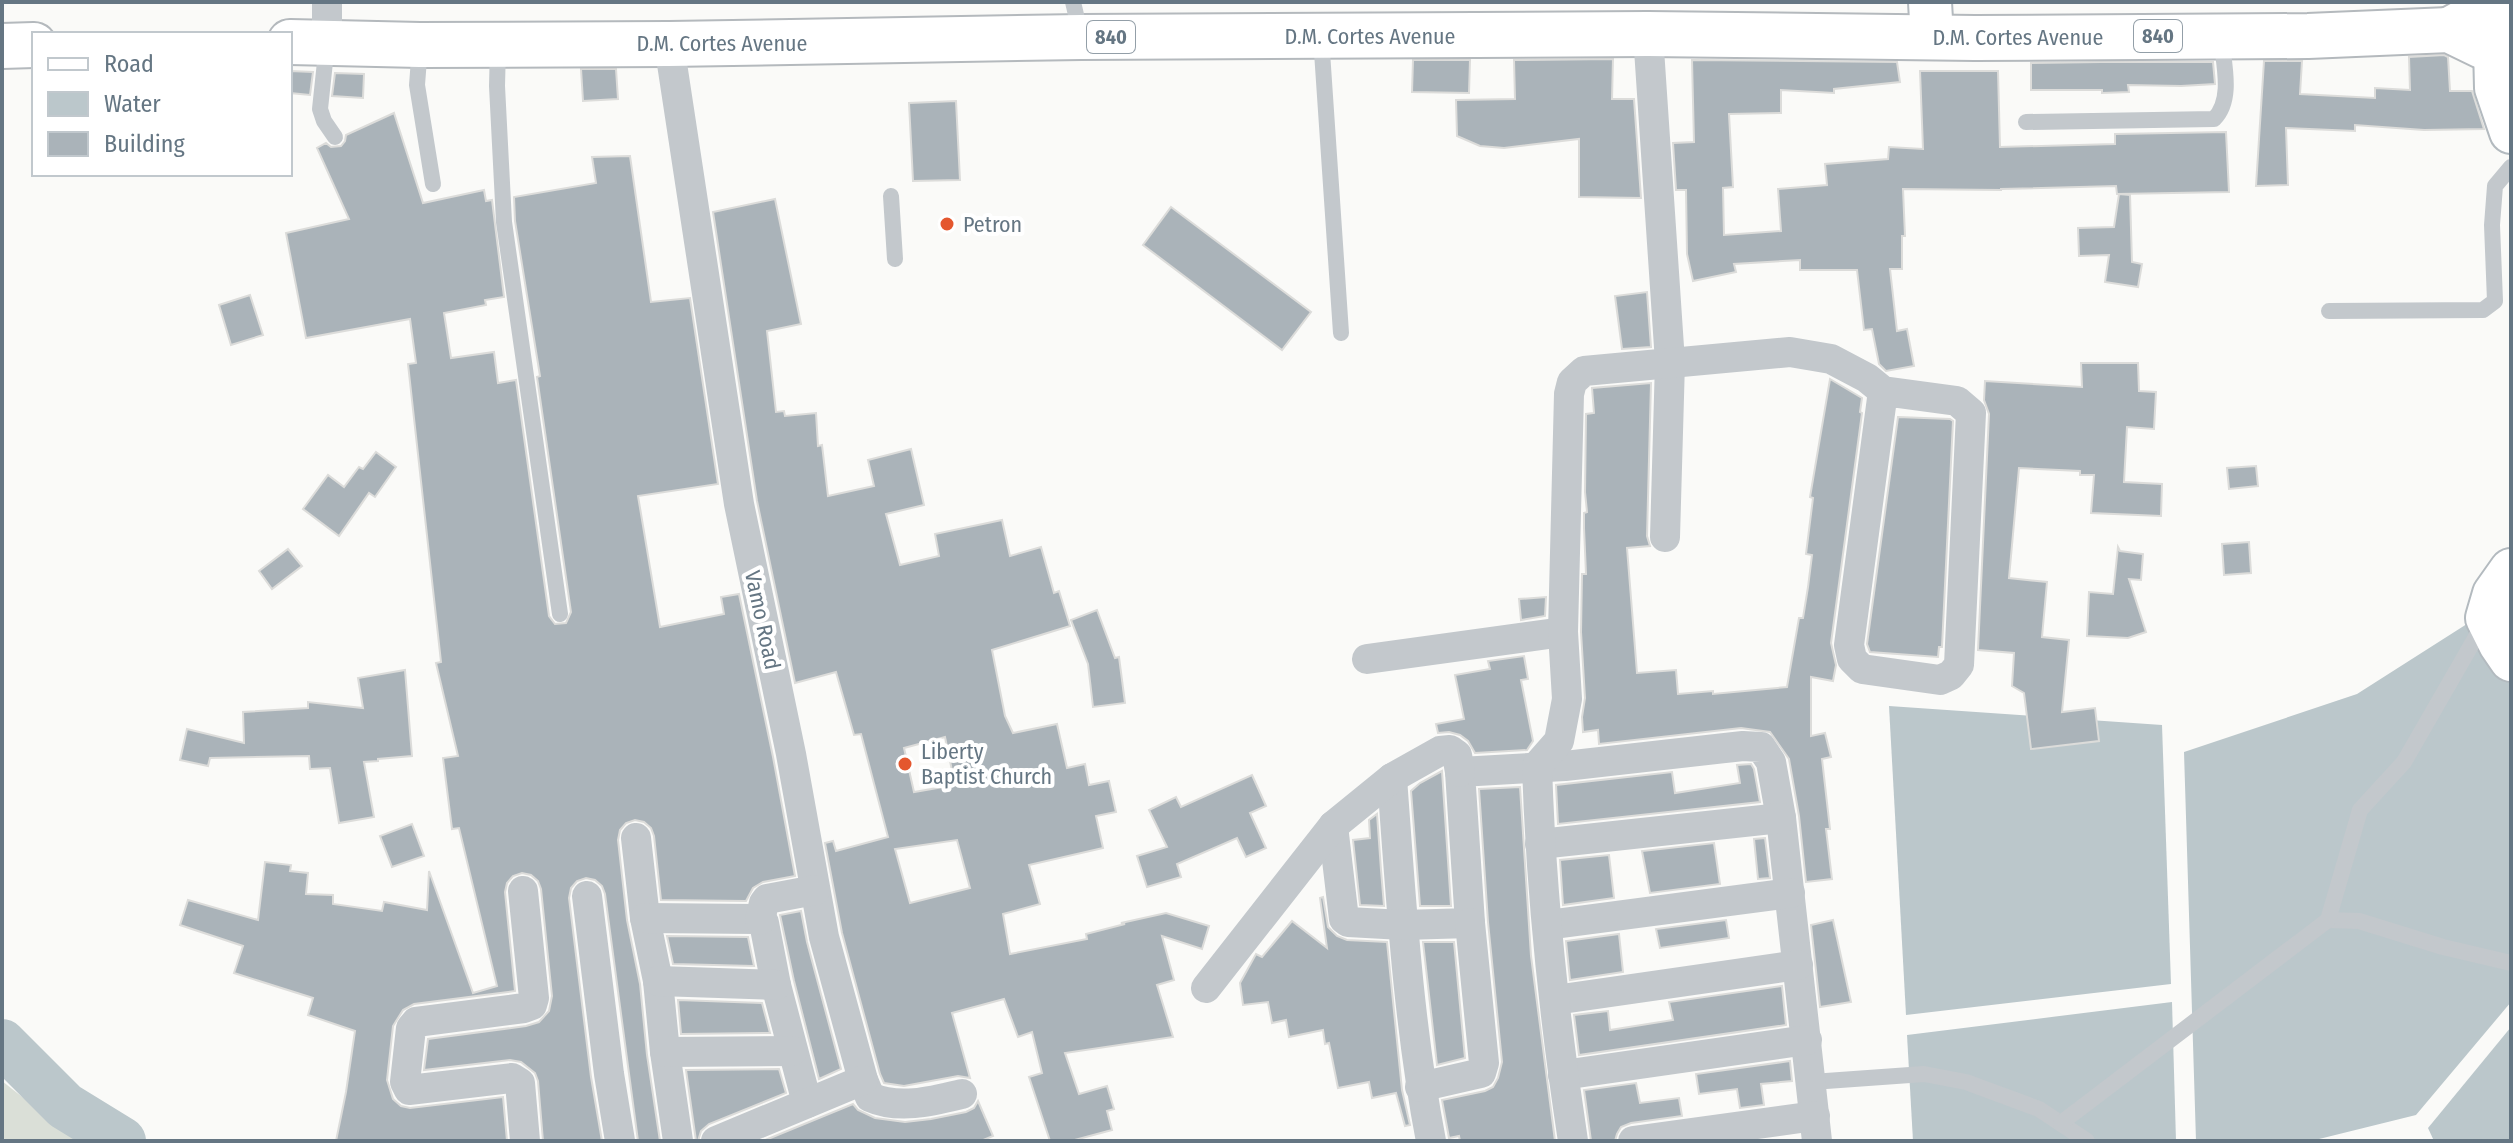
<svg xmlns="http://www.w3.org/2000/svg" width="2513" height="1143" viewBox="0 0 2513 1143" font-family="'Fira Sans Condensed',sans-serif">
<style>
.green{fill:#dadfd7}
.water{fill:#bbc7cb}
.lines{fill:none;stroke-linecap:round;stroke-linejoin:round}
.river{stroke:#bbc7cb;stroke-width:48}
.building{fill:#aab3b9;stroke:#dcdcda;stroke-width:2;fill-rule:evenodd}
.secondary-casing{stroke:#b3babf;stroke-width:46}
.highway-casing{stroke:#b4b9bd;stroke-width:48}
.lane{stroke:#c3c8cc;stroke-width:16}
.street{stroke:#c3c8cc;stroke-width:30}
.secondary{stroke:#fff;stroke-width:42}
.highway{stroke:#fff;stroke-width:44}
.poi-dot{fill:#e4572e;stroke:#fff;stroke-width:3}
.labels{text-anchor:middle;stroke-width:8;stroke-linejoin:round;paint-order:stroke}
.shield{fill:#fff;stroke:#939fa8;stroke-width:2}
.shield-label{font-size:20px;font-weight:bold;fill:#657683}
.street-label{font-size:22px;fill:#657683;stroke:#fff}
.poi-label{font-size:22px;fill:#657683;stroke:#fff;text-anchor:start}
</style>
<rect width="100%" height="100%" fill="#fafaf8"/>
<path class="green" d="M2 1081 78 1141H7L2 1137Z"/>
<g class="water">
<path d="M2470 622 2511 678V1002L2416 1115 2311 1141H2196L2184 752 2357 694Z"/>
<path d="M1889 706 2162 725 2171 984 1906 1015Z"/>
<path d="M2172 1002 2176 1141H1913L1907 1035Z"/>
<path d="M2511 1027V1141H2434L2428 1128Z"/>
</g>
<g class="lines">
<path class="river" d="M2 1043 65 1106 122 1141"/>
</g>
<g class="building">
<path d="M2444 55 2448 57 2450 91H2472L2484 129 2424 130 2355 125V131L2286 128 2288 185 2256 186 2264 61H2302L2300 94 2375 98V88L2410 90 2409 57Z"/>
<path d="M1613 59 1612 99H1634L1641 198 1579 197V139L1504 148 1480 146 1457 136 1456 100 1515 99 1514 60Z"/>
<path d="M1413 60H1470L1469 93 1412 92Z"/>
<path d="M1692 60 1897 62 1900 82 1834 89V93L1781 90V113L1729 114 1733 187 1723 188 1724 235 1781 231 1778 189 1827 185 1825 164 1888 159 1889 147 1923 149 1920 71H1998L2000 147 2115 144V134L2226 132 2229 192 2117 194 2116 186 2001 189V190L1903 189 1905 236H1902V269H1890L1897 331 1907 329 1914 366 1886 371 1879 364 1872 329 1864 330 1857 270H1800V260L1734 264 1736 272 1693 281 1687 254 1686 190H1676L1673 143 1694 142Z"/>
<path d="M2101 62H2213L2215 84 2181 86 2128 85 2129 92 2102 93V90H2031V63Z"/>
<path d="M581 69H616L618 99 583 101Z"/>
<path d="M290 71 313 72 310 95 290 93Z"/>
<path d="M335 73 364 74 363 98 332 96Z"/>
<path d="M956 101 960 180 913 181 909 103Z"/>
<path d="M394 113 423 203 484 190 486 201 492 200 504 297 485 300 486 305 444 313 451 358 494 352 498 383 516 380 549 616 555 624 566 623 571 612 537 377 540 376 515 221 514 197 596 183 592 157 630 156 651 302 690 298 718 484 638 496 660 627 724 614 721 597 739 594 773 757 795 876 763 882 753 888 746 901 661 900 654 836 651 828 644 822 635 820 626 823 620 830 618 840 627 920 640 984 647 1055 660 1141H638L605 894 602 886 595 880 586 878 577 881 571 888 569 898 591 1077 602 1141H543L538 1081 535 1073 521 1062 510 1060 424 1070 428 1039 526 1026 539 1022 549 1011 552 996 541 889 538 881 531 875 522 873 513 876 507 883 505 892 515 991 414 1004 403 1010 393 1026 387 1080 393 1099 401 1106 410 1108 503 1097 507 1141H336L346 1092 355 1031 308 1015 313 998 234 973 243 946 180 925 188 900 258 920 265 862 291 865 290 871 308 873 306 894 333 895V904L382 911 384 902 427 910 429 871 473 993 497 986 459 828 452 829 443 758 458 756 436 663 441 662 408 364 416 363 410 319 306 338 286 233 349 219 317 148 326 143 331 147 341 146 345 141 346 135Z"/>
<path d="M2119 194 2130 195 2132 262 2142 264 2138 287 2105 282 2109 255 2079 256 2078 228 2114 227Z"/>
<path d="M775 199 801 324 767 331 776 412 784 411 785 416 816 413 818 446 822 445 828 496 874 486 868 460 911 449 924 505 886 514 900 565 939 556 935 534 1002 520 1010 556 1041 547 1054 593 1059 591 1070 626 992 650 1005 716 1013 733 1057 724 1067 768 1085 764 1089 785 1109 781 1116 812 1096 816 1103 848 1029 865 1040 904 1003 914 1010 954 1087 939 1086 934 1125 924 1121 923 1166 913 1209 926 1202 949 1162 936 1174 980 1157 985 1173 1037 1065 1053 1079 1094 1107 1086 1114 1109 1107 1111 1112 1130 1071 1141H1050L1029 1077 1042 1073 1032 1032 1018 1037 1004 999 952 1013 970 1078 958 1076 904 1086 884 1083 880 1074 842 933 825 843 833 841 836 851 888 837 861 734 854 735 836 672 795 683 757 501 713 212ZM945 737 955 785 914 792 904 748ZM957 840 970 888 910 903 895 849Z"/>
<path d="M1171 207 1311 312 1282 350 1143 245Z"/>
<path d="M1647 292 1651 347 1622 349 1615 296Z"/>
<path d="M250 295 263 335 231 345 219 305Z"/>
<path d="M2081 363H2138L2139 391 2156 392 2154 429 2127 427 2124 482 2162 484 2161 516 2091 513 2094 475H2080V471L2019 468 2009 578 2047 582 2042 637 2069 640 2062 712 2095 708 2099 741 2031 749 2024 693 2012 686 2014 653 1978 650 1989 414 1984 400 1985 381 2082 387Z"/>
<path d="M1830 379 1862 398 1860 412 1862 413 1831 643 1836 665 1833 681 1811 677V736L1825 733 1831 757 1822 759 1830 829H1826L1832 879 1806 882 1799 816 1789 759 1770 732 1741 728 1599 744 1598 730 1583 732 1582 717 1585 698 1581 632 1582 574H1586L1584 528V513L1587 512 1585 492 1586 414 1594 413 1592 388 1651 383 1647 536 1650 546 1627 548 1637 673 1676 670 1678 694 1713 691V694L1787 687 1799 618H1803L1808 587 1812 555 1806 554 1813 498 1810 497Z"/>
<path d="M1898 417 1950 419 1953 421 1942 647H1939L1938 657 1870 652 1867 644Z"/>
<path d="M376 452 396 467 375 497 369 493 339 536 303 509 328 475 344 487 359 467 363 469Z"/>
<path d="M2256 466 2258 486 2229 489 2227 468Z"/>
<path d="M2249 542 2251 573 2224 575 2222 544Z"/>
<path d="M2118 547 2120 551 2143 554 2141 580 2129 579 2146 632 2128 638 2087 636 2089 592 2113 594Z"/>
<path d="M288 549 302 566 272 589 259 571Z"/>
<path d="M1546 597 1545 616 1521 620 1519 599Z"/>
<path d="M1097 610 1115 658 1119 657 1125 703 1093 707 1088 664 1071 620Z"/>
<path d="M1524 656 1528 679 1521 680 1533 741 1527 750 1475 753 1468 741 1460 735 1449 732 1438 733 1436 724 1464 719 1455 675 1490 669 1488 661Z"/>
<path d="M405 670 412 756 378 759V761L364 762 374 817 339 823 330 768 310 769 309 756 210 758 208 766 180 760 187 729 244 743 243 712 308 708V702L363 708 358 678Z"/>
<path d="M1751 764 1754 769 1760 802 1558 824 1556 785 1672 772 1675 793 1740 783 1737 765Z"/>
<path d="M1442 771 1451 906H1420L1411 791 1420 783Z"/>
<path d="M1252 775 1266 806 1250 813 1266 848 1246 857 1237 838 1177 864 1181 877 1147 887 1137 856 1167 847 1149 810 1176 797 1181 807Z"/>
<path d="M1520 787 1531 956 1555 1141H1460L1459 1136 1449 1138 1442 1100 1485 1091 1493 1087 1498 1078 1502 1062 1488 922 1479 789Z"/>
<path d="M1377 814 1381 870 1384 906 1360 905 1353 840 1370 838 1369 820Z"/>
<path d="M412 824 424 856 392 867 380 836Z"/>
<path d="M1765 838 1770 878 1758 879 1754 839Z"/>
<path d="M1714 843 1720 884 1650 893 1642 851Z"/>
<path d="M1609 855 1614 898 1563 905 1560 860Z"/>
<path d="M1323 897 1328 927 1337 936 1347 940 1387 942 1402 1090 1410 1125 1405 1126 1396 1093 1372 1098 1369 1082 1338 1088 1329 1043 1325 1044 1323 1030 1289 1037 1286 1020 1272 1023 1268 1002 1243 1005 1240 983 1256 954 1262 957 1292 921 1327 948 1320 898Z"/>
<path d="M801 911 807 942 841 1069 819 1079 794 981 780 915Z"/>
<path d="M1726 920 1729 938 1660 948 1656 929Z"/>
<path d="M1833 920 1851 1002 1820 1007 1811 925Z"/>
<path d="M1619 934 1623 972 1570 980 1566 941Z"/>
<path d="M667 936 748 937 754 966 673 964Z"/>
<path d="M1423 942H1454L1465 1058 1437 1065Z"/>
<path d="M1782 986 1786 1025 1579 1055 1574 1015 1608 1011 1610 1030 1673 1020 1669 1002Z"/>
<path d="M678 1000 762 1003 770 1033 681 1034Z"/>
<path d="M1790 1061 1792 1081 1761 1084 1764 1105 1740 1108 1737 1089 1699 1094 1696 1074Z"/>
<path d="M779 1069 786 1093 709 1124 701 1131 698 1141H696L686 1070Z"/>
<path d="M1636 1083 1640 1103 1679 1098 1682 1116 1631 1123 1621 1127 1617 1134 1615 1141H1591L1584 1090Z"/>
<path d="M978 1101 993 1136 981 1141H763L853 1104 858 1110 875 1118 905 1122 931 1119 966 1112 974 1108Z"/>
</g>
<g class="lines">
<g class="secondary-casing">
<g id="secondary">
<path d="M1930 2 1932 38"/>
<path d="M2495 47 2496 88 2511 132"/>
<path d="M2511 570 2494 594 2487 618 2500 644 2511 660"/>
</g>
</g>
<g class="highway-casing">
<g id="highway">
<path d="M2449 30 2478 14 2511 11"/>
<path d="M290 42 420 45 669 44 1081 37 1648 34 1975 38 2308 36 2449 30 2482 46 2511 50"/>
<path d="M2 46 34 45"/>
</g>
</g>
<g class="lane">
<path d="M1073 2 1081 36"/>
<path d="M1321 37 1341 333"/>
<path d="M327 43 320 109 324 121 335 137"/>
<path d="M420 46 417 85 433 184"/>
<path d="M498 47 497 86 504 222 560 614"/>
<path d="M2026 122 2214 119C2234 99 2223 62 2221 36"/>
<path d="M891 196 895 259"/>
<path d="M2329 311 2483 310 2495 301 2492 225 2495 186 2511 167"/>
<path d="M2328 920 2359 921 2443 947 2511 963"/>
<path d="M1812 1082 1924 1074 1966 1082 2039 1109 2087 1141"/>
<path d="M2061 1123 2328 920 2360 810 2404 762 2484 623"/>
</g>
<g class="street">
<path d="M1648 34 1670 362 1665 537"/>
<path d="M327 43V2"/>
<path d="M669 44 739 504 791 754 824 937 863 1080 870 1097C899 1110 933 1101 962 1094"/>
<path d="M1367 659 1563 632"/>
<path d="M1392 778C1401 899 1408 1022 1431 1141"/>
<path d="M1333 826 1344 919 1348 922 1403 925 1470 923 1460 772 1565 766 1743 746 1761 747 1771 762 1781 818 1817 1141"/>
<path d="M636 838 645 918 658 981 665 1052 678 1141"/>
<path d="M1540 844 1781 818"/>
<path d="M523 891 534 998 532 1005 524 1008 416 1022 411 1028 405 1082 409 1090 512 1078 520 1083 525 1141"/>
<path d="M587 896 609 1074 620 1141"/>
<path d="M645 918 756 919 764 923 776 985 807 1103"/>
<path d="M760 920 764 903 767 899 815 890"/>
<path d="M1547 925 1790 893"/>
<path d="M658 981 776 985"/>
<path d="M1206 988 1333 826 1392 778 1440 751 1450 750 1457 755 1460 772"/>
<path d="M1555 1000 1798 965"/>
<path d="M665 1052 792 1051"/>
<path d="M1563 1075 1807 1040"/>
<path d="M1420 1087 1481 1073 1484 1063 1470 923"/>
<path d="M716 1141 863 1080"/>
<path d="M1573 1141C1554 1017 1541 892 1537 766L1559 741 1567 699 1563 632 1569 394 1572 382 1584 371 1790 352 1831 359 1867 378 1883 391 1957 401 1971 413 1959 665 1951 675 1940 680 1862 669 1852 659 1849 645 1883 391"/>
<path d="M1633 1141 1815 1116"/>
</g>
<use href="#secondary" class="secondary"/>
<use href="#highway" class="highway"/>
</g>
<g class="poi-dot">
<circle cx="947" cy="224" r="8"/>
<circle cx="905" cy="764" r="8"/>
</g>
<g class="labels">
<g class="shield">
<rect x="2134" y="20" width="48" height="32" rx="6"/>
<rect x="1087" y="21" width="48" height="32" rx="6"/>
</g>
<g class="shield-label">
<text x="2158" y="43">840</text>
<text x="1111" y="44">840</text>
</g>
<g class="street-label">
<text x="1370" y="44">D.M. Cortes Avenue</text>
<text x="2018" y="45">D.M. Cortes Avenue</text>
<text x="722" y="51">D.M. Cortes Avenue</text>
<text transform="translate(763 620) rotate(78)" y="8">Vamo Road</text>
</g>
<g class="poi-label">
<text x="963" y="232">Petron</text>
<text x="921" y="759">Liberty<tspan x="921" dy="25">Baptist Church</tspan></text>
</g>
</g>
<rect width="2513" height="1143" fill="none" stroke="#657683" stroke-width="8"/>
<rect x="32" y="32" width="260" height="144" fill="#ffffff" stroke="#c1c8cd" stroke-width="2"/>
<rect x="48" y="58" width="40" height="12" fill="#ffffff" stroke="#c1c8cd" stroke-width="2"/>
<text x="104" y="72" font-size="24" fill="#657683">Road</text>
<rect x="48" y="92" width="40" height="24" fill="#bbc7cb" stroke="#c1c8cd" stroke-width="2"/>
<text x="104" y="112" font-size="24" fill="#657683">Water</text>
<rect x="48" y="132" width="40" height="24" fill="#aab3b9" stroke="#c1c8cd" stroke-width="2"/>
<text x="104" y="152" font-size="24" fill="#657683">Building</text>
</svg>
